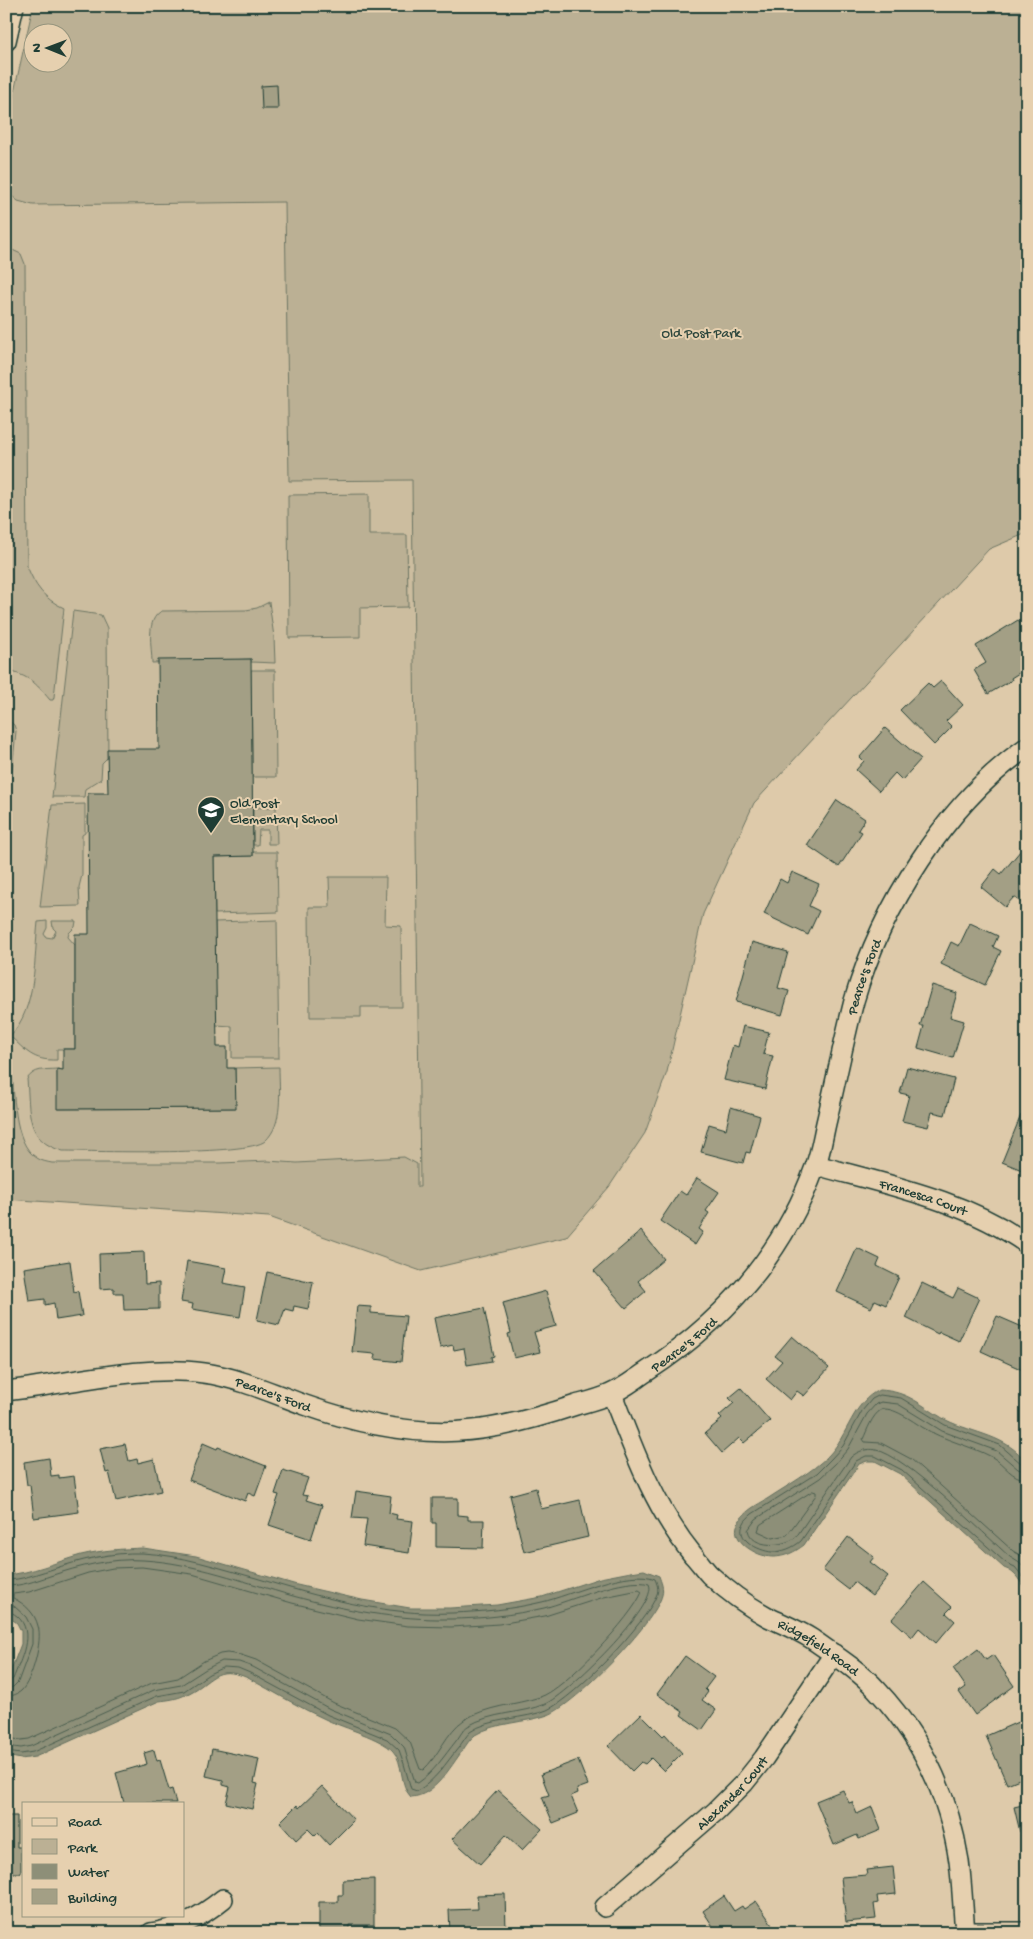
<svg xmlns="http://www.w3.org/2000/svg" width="1033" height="1939" viewBox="0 0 1033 1939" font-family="'Gochi Hand',sans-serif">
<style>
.built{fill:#ccbd9f}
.green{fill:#bbb094;stroke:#6d7664;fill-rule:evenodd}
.water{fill:#8d8f78;stroke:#616e5d}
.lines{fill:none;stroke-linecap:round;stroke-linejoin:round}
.shore{stroke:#4b5e4f;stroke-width:1}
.building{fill:#a39f85;stroke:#1f3d34}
.street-casing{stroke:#1f3d34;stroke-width:22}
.street{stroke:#e6d0af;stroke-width:19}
.labels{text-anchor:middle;stroke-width:4;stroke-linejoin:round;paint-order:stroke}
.park-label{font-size:14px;fill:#2f483e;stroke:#e6d0af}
.poi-label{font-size:14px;fill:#1f3d34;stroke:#e6d0af;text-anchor:start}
.street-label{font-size:14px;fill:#1f3d34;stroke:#e6d0af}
</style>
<rect width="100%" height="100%" fill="#decaaa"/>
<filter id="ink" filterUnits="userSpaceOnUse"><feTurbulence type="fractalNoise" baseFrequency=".02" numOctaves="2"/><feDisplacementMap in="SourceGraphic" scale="10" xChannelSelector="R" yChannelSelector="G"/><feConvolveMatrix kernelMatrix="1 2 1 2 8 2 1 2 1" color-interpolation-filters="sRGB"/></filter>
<g filter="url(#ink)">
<path class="built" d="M6 191 18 201 33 205 286 202 289 481 412 480 421 1271 269 1217 6 1199Z"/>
<g class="green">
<path d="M33 6H1027V533L989 549 754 803 703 914 667 1072 645 1133 609 1187 566 1237 421 1271 269 1217 6 1199V1055L11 1064C15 1090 12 1143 37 1158 41 1161 47 1162 52 1163H221L268 1161 297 1163 404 1157 417 1164V1187H420L412 480 289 481 285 202 33 205 18 201 6 191V129ZM32 32H62V62H32Z"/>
<path d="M6 247 21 254 25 264 27 566C35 586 44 599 64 608L54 697 53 700H50C34 681 30 677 6 670Z"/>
<path d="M369 494V535H407L408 607 360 608V637L289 638 288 495Z"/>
<path d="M269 602 274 637 275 663 251 662V659L152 663C152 647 145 619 162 611L246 610 257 608Z"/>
<path d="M73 611 101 615 107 628 108 757 102 763 101 779 85 789 84 797H52Z"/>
<path d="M251 670H275L276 777H252Z"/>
<path d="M6 718 14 725 16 731 11 781 8 785H6Z"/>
<path d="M85 804V833L82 835V875L79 887 80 906 40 907 52 805Z"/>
<path d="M276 807 277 844H268V830H259L258 845H253V808Z"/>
<path d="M253 852H277L278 912 215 914 214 857 253 856Z"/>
<path d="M329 877H386L385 925 401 926 402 1007H361V1017H310L309 907H330Z"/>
<path d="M277 920 279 1058H232V1026L216 1025 215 922Z"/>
<path d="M47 921V928L44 934 46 937 52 938 56 931 53 928 52 921H76L75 927 69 933 68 937 75 945V1049H57V1060C33 1061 26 1051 10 1036 37 1008 34 958 38 922Z"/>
<path d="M279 1067C279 1090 284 1124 265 1141 248 1156 94 1151 63 1151 25 1141 30 1112 27 1079 35 1068 44 1070 57 1069L58 1109 235 1108V1068Z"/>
</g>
<g class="water">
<path d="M879 1390C909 1391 921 1406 946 1420 974 1434 1007 1435 1027 1463V1594C1021 1582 1016 1572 1004 1568L900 1474 875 1461H867L859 1464 804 1545C795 1552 785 1557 773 1557 756 1557 726 1539 740 1520 746 1510 757 1505 767 1499 788 1485 811 1473 829 1455 848 1435 853 1402 879 1390Z"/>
<path d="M143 1548 196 1556 297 1585 362 1600 410 1608H450L497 1605 542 1597 600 1578 631 1572 644 1570 659 1576C661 1582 664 1588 662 1595 656 1622 575 1705 548 1715 525 1723 496 1722 475 1735 470 1739 466 1745 463 1750 450 1767 435 1796 411 1797 399 1785 404 1763 393 1751 381 1738 344 1728 327 1720 300 1708 274 1692 248 1678 214 1663 213 1683 185 1695 177 1699 168 1700 159 1701L35 1757 21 1759 6 1756V1683L21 1644V1631L17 1623 6 1615V1575C32 1573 56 1562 81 1555 102 1550 122 1549 143 1548Z"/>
</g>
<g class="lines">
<g class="shore">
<path d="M1027 1465 1022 1464 1000 1445 945 1425 901 1398 880 1395 872 1399 862 1411 843 1446 831 1459 817 1473 752 1514C749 1517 745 1520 744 1523 734 1539 759 1551 772 1552 782 1552 793 1548 801 1541L856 1461 866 1456H875L902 1470 1006 1563 1015 1567 1027 1582"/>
<path d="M1027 1472 1018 1469 997 1451 942 1431 898 1404 881 1402 876 1404 867 1414 848 1449 835 1464 820 1478 756 1519 748 1530C752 1549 784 1547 796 1537L851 1457C858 1451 867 1448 876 1450 904 1454 985 1535 1010 1557L1018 1562 1027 1570"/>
<path d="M1027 1479C1011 1479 1005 1464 992 1457 969 1445 945 1441 922 1427 914 1422 891 1405 881 1410 872 1415 867 1431 863 1439L865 1442 881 1443 911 1459 1013 1551 1027 1559"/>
<path d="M813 1491 816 1492V1495L787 1535 773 1538 758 1531 760 1525Z"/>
<path d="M6 1580C22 1580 35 1574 50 1570 80 1560 111 1552 142 1553 181 1555 219 1568 256 1578 319 1597 386 1616 452 1613 482 1612 513 1609 542 1602 569 1596 630 1567 655 1579 657 1584 659 1589 657 1594 648 1622 574 1698 547 1710 526 1719 489 1718 470 1732 466 1736 462 1743 459 1747 446 1763 435 1781 417 1791L411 1789 404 1764 399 1750 387 1739 328 1715 250 1673 238 1668 224 1667 209 1674 184 1691 157 1696 33 1752 21 1754 6 1752"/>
<path d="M6 1586C22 1586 35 1581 50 1576 80 1566 111 1558 143 1560 195 1563 244 1582 293 1596 344 1610 397 1620 450 1619 481 1619 513 1615 544 1608 568 1602 626 1576 649 1584 660 1605 566 1695 545 1704 521 1714 491 1712 468 1726 463 1729 460 1736 456 1741 444 1756 434 1772 418 1783L415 1782 404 1747 391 1734 330 1709 253 1667 239 1662 222 1661 206 1669 181 1685 154 1690 31 1746 21 1748 6 1746"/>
<path d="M6 1605 14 1606 26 1617 32 1629V1644L18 1682 13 1687 6 1689"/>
<path d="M6 1611C11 1612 13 1613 17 1616 36 1632 20 1661 13 1679L6 1682"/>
<path d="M6 1696C12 1696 16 1695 21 1691 32 1681 43 1640 38 1626 35 1613 25 1604 13 1598V1594L29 1592 88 1573 113 1568 142 1567 192 1574 292 1603 358 1619 408 1626 451 1627 499 1624 545 1616 604 1597 639 1590 642 1592C633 1616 564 1690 540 1697 515 1705 486 1706 464 1720 447 1731 438 1757 423 1770L420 1769 410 1742 395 1728 334 1703 256 1660 241 1655 227 1653 220 1654 204 1661 178 1678 152 1683 29 1739 21 1740 6 1738"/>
</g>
</g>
<g class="building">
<path d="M277 85 278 109H262L261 86Z"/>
<path d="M1018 620 1027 635V668L1011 678 1012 680 988 694 974 670 986 663 976 646Z"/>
<path d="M251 659 253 856 214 857 217 1047H227V1068H235L236 1108 57 1109V1069L63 1070V1049H75V934H89L88 793H108L107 749H159L158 660Z"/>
<path d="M941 681 963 705 946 721 952 727 934 745 900 710 928 683 933 688Z"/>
<path d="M885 728 921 759 902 780 895 773 879 791 856 770 864 761 860 757Z"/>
<path d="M837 800 865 819 858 830 862 832 839 867 807 845Z"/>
<path d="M1026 844 1027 907 1014 897 1005 907 981 887 995 869 1001 874Z"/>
<path d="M792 872 819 884 809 906 819 911 808 935 764 914 780 879 787 883Z"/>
<path d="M970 923 998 936 993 947 1001 951 985 985 941 964 951 942 959 946Z"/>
<path d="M752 942 788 952 778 988 789 991 782 1015 736 1002Z"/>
<path d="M932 985 957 993 950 1017 964 1021 953 1058 918 1048 924 1026H920Z"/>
<path d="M743 1026 769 1032 763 1054 773 1056 765 1089 724 1080 733 1045 738 1047Z"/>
<path d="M907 1067 954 1079 945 1115 932 1112 928 1127 902 1121 909 1095 900 1093Z"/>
<path d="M731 1107 760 1116 750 1153 746 1152 743 1163 701 1152 709 1124 726 1129Z"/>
<path d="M1021 1115 1027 1118V1172L1002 1162Z"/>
<path d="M697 1178 719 1192 706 1211 709 1213 699 1229 703 1232 695 1245 660 1221 680 1191 686 1195Z"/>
<path d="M641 1231 664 1259 638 1281 646 1291 626 1308 594 1271Z"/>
<path d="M857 1248 880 1259 877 1266 899 1277 886 1305 875 1300 871 1308 837 1292Z"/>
<path d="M144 1252 145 1284 159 1283V1309L124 1310 123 1293H114V1288L100 1289 99 1254Z"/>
<path d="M70 1261 74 1292 78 1291 82 1316 56 1320 54 1303 45 1305V1299L29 1301 24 1268Z"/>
<path d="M187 1261 226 1268 223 1283 245 1287 240 1317 192 1309 193 1304 181 1302Z"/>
<path d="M267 1272 313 1282 308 1309 294 1306 293 1311 285 1309 279 1325 257 1320Z"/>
<path d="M922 1283 953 1298 958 1288 979 1298 959 1341 939 1332 938 1334 906 1318Z"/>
<path d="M546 1291 556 1326 534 1332 540 1352 514 1358 508 1334 511 1333 503 1303Z"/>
<path d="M357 1306 371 1307V1313L406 1316 401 1362 374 1359 375 1354 352 1352Z"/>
<path d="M484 1308 494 1356 491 1357 492 1361 467 1365 464 1348 454 1350 453 1345 440 1348 434 1318Z"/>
<path d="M997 1316 1027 1329V1372L981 1351Z"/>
<path d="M792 1336 829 1368 804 1396 797 1391 790 1400 766 1379 782 1361 775 1356Z"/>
<path d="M741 1388 770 1421 744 1443 739 1438 722 1453 705 1433 722 1419 719 1416 734 1403 729 1398Z"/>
<path d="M203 1443 217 1449 218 1447 266 1466 255 1496 248 1493 245 1501 189 1480Z"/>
<path d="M125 1444 129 1461 137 1459 138 1463 154 1459 161 1491 116 1501 109 1472 106 1473 100 1449Z"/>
<path d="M49 1458 51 1476 59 1475V1478L74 1476 79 1512 34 1518 30 1485H27L24 1462Z"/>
<path d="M283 1470 308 1478 302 1495 308 1496 306 1500 322 1505 311 1539 269 1525 279 1495 275 1494Z"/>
<path d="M536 1488 541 1509 580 1500 588 1537 524 1552 510 1495Z"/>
<path d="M356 1491 391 1496 389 1513 397 1515 396 1519 413 1521 409 1553 363 1546 367 1519 352 1518Z"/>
<path d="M432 1498H458V1515L468 1516V1520H484L483 1548 436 1547V1523H432Z"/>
<path d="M848 1537 874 1557 870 1562 888 1576 872 1596 854 1582 849 1590 823 1570Z"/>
<path d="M924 1582 952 1607 946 1613 955 1621 936 1643 919 1628 912 1637 892 1619Z"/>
<path d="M978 1649 986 1660 993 1655 1014 1686 975 1715 959 1692 966 1687 953 1668Z"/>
<path d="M685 1656 714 1677 705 1689 708 1692 702 1700 716 1710 702 1730 681 1715 683 1712 657 1694Z"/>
<path d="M641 1714 663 1736 665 1734 682 1753 664 1771 651 1758 645 1764 641 1762 632 1771 608 1746Z"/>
<path d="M1027 1718V1776L1007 1784 986 1736Z"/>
<path d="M212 1749 259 1759 254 1783 258 1784 252 1809 226 1803 230 1787 223 1785V1780L206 1776Z"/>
<path d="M154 1750 157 1761 160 1760 169 1790 172 1789 176 1803H124L116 1773 147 1764 144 1753Z"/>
<path d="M578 1760 588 1785 577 1789 578 1793 571 1796 578 1813 553 1823 542 1797 549 1795 541 1774Z"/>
<path d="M322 1786 354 1820 329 1845 318 1833 315 1836 308 1829 296 1840 280 1822 297 1805 299 1808Z"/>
<path d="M498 1790 542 1829 522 1850 506 1835 480 1864 452 1839Z"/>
<path d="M843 1790 849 1803 852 1802 857 1814 872 1807 881 1830 859 1839 857 1835 834 1845 816 1801Z"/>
<path d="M1027 1804V1831L1020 1832 1014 1807Z"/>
<path d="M6 1816H17V1847H21V1873H6Z"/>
<path d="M893 1867 896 1894 877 1896 878 1903 874 1904 876 1919 846 1922 841 1877 867 1875 866 1870Z"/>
<path d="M374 1879V1925H350V1929H319V1902H338V1895H343V1880Z"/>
<path d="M505 1894 506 1930 488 1931V1933H450L449 1910 478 1909 477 1895Z"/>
<path d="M724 1896 734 1911 742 1906 744 1909 756 1901 776 1930 772 1933H723L720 1929 716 1931 703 1911Z"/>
</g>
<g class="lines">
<g class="street-casing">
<g id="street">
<path d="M6 41 14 6"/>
<path id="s1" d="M816 1165C888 1185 965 1200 1027 1244"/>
<path id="s2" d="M6 1391C68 1384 142 1364 204 1373 236 1377 275 1394 305 1405 364 1426 431 1439 494 1427 522 1422 549 1414 576 1405 587 1402 600 1399 610 1394 623 1389 635 1379 646 1372 723 1322 783 1254 815 1167 821 1152 823 1135 827 1119 836 1080 844 1040 854 1001 881 908 946 803 1027 747"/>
<path id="s3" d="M612 1394C634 1451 654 1507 693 1555 699 1561 704 1569 710 1575 727 1591 748 1606 768 1617 783 1624 798 1630 812 1639 833 1654 860 1671 877 1690 922 1738 949 1797 959 1861 962 1885 963 1909 965 1933"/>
<path id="s4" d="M605 1907 716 1811 744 1783 764 1758 834 1654"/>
<path d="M965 1932H1027"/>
<path d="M151 1933C179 1929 201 1917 223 1899"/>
</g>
</g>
<use href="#street" class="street"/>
</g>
</g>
<defs>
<g id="school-pin" transform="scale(1.4375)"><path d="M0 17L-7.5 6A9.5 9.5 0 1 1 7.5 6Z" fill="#1f3d34" stroke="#e6d0af"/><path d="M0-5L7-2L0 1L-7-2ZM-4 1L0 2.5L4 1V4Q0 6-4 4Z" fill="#fff"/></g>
</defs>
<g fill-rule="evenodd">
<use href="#school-pin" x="211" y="810"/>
</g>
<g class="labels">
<g class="park-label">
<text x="701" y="337">Old Post Park</text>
</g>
<g class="poi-label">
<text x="230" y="807">Old Post<tspan x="230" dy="16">Elementary School</tspan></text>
</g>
<g class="street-label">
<text dy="5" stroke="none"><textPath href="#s2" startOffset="1128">Pearce's Ford</textPath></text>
<text dy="5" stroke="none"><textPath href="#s1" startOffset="112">Francesca Court</textPath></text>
<text dy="5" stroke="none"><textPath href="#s2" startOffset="708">Pearce's Ford</textPath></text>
<text dy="5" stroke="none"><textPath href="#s2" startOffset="272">Pearce's Ford</textPath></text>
<text dy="5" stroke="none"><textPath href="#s3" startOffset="338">Ridgefield Road</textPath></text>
<text dy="5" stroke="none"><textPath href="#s4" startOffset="171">Alexander Court</textPath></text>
</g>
</g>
<rect width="1033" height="1939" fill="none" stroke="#e6d0af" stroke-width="25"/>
<rect x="12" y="12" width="1008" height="1914" fill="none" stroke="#1f3d34" stroke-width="2" filter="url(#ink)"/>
<rect x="22" y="1802" width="162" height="115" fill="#e6d0af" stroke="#96957e"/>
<rect x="32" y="1818" width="25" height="8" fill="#e6d0af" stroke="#96957e"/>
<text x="68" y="1826" font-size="15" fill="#1f3d34">Road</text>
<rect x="32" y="1839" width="25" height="15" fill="#bbb094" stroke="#96957e"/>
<text x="68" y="1852" font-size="15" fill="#1f3d34">Park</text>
<rect x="32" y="1864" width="25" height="15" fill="#8d8f78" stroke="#96957e"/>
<text x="68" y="1876" font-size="15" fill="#1f3d34">Water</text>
<rect x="32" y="1889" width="25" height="15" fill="#a39f85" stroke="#96957e"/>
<text x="68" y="1902" font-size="15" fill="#1f3d34">Building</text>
<g transform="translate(48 48) rotate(271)"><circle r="24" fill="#e6d0af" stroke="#96957e"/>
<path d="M0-4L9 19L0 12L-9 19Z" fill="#1f3d34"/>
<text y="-8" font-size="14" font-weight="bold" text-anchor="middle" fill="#1f3d34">N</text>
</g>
</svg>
